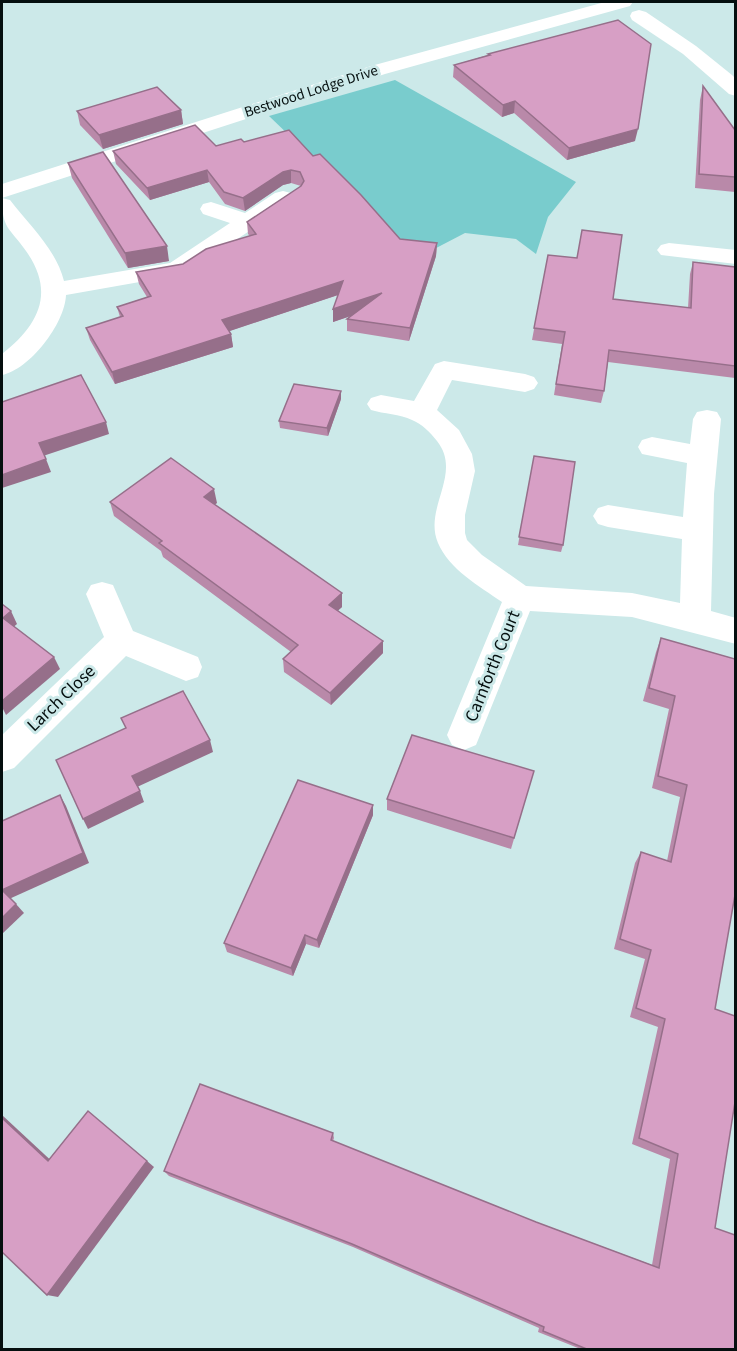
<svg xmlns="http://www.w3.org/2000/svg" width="737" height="1351" viewBox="0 0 737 1351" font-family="'Source Sans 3',sans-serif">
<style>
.green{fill:#79cccd}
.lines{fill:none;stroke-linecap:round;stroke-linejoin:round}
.minor{fill:#fff;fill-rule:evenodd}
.wall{fill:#b989a9}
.shaded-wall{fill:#966f8a}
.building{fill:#d79fc5;stroke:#966f8a;stroke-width:1.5}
.labels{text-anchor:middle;stroke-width:6;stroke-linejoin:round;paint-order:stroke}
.far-street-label{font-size:15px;fill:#050f0f;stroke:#cce9e9}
.street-label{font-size:18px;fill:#050f0f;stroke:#cce9e9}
</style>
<rect width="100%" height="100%" fill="#cce9e9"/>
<path class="green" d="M395 80 576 182 548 217 536 254 516 239 465 233 417 258 269 116Z"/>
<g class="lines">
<g class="minor">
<path d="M605 2H633L630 6 385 74 2 198V184L371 66Z"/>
<path d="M639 10 646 12 696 46 732 75 736 79V96L729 94 683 54 632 20 630 16 632 12Z"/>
<path d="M283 191 291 193 294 198 291 203 185 274 66 295C65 324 29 370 2 375V354C38 326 56 293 26 251 9 227 2 229 2 198L10 200C29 225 56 249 64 281L170 263 230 223 203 214 200 209 203 204 211 202 245 213 275 193Z"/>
<path d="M669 243 736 250V264L661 255 657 250 661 245Z"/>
<path d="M444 361 525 374 534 377 538 383 534 389 525 392 452 380 437 410 459 430 472 454 475 471 465 515V533L467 540 482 555 526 586 632 593 680 603 682 539 608 527 598 524 593 516 598 508 608 505 683 517 687 463 642 454 638 447 642 440 652 437 690 444 693 419 697 412 707 410 717 412 721 419 714 494 711 611 736 618V644L632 617 530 611 476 745 464 750 452 745 447 735 502 602C479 586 449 569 438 543 423 508 463 474 437 441 430 432 422 424 412 420 400 414 384 414 371 410L367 404 371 398 381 395 414 401 435 364Z"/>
<path d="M102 582 113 585 133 631 198 657 202 667 198 677 186 681 126 656 14 768 2 772V735L104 637 86 594 91 585Z"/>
</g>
</g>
<g class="wall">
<path d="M488 54 635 141 567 160 514 113 502 117 453 77 454 65 488 55Z"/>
<path d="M703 86 735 130V192L695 188 700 100Z"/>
<path d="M181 110 183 124 103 149 80 125 77 111Z"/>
<path d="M244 142 313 156 400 239 437 243 436 256 409 341 347 331V319L350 316 333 322V309L338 295 229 331 231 334 233 347 115 384 90 340 86 328 120 317 117 307 147 297 139 284 136 272 183 264 250 236 248 234 247 222 301 186 291 183 283 185 245 211 225 204 209 182 150 200 116 164 113 151 216 146Z"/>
<path d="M68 163 169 261 128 268 72 178Z"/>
<path d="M548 255 613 299 688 308 690 274 693 262 735 267V378L608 362 604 391 601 403 554 395 562 344 532 340Z"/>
<path d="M341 399 328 436 280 428 279 421Z"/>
<path d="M534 456 563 545 561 552 518 545Z"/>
<path d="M110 502 217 503 214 504 342 607 338 610 383 653 331 705 284 672 283 659 291 652 163 557 161 551 114 516Z"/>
<path d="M661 638 735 659 715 1009V1228L735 1350H583L538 1332 539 1328 353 1247 169 1176 164 1171 333 1133 334 1138 333 1141 536 1222 652 1265 670 1159 632 1144 658 1027 630 1017 645 959 614 949 635 863 641 852 667 861 680 797 652 788 669 709 643 701 656 652Z"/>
<path d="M534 771 511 849 387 810V799Z"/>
<path d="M373 805V815L319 948 306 944 293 976 227 952 224 943Z"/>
</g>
<g class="shaded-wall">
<path d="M515 101 514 113 502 117 503 105Z"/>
<path d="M181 110 183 124 103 149 99 135Z"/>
<path d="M638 129 635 141 567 160 569 148Z"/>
<path d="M207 170 209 182 150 200 147 188Z"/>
<path d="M291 170V183L283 185 245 211 243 198 283 172Z"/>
<path d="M437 243 436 256 409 341 410 328Z"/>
<path d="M167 246 169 261 128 268 125 253Z"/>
<path d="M343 281 344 293 224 333 222 320Z"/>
<path d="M382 293 381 306 333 322V309Z"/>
<path d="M231 334 233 347 115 384 112 372Z"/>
<path d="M341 391V399L328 436 327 428Z"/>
<path d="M106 422 109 434 43 456 39 443Z"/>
<path d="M46 459 51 472 2 488V475Z"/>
<path d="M214 489 217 503 206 511 204 497Z"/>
<path d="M342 593V607L330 618 329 605Z"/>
<path d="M11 611 17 624 10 630 3 618Z"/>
<path d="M383 641V653L331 705 330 693Z"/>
<path d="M54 657 60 669 6 715 2 707V701Z"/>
<path d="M210 740 213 752 137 787 132 776Z"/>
<path d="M140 791 144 802 88 829 83 819Z"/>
<path d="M60 795 66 806 89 863 9 899 2 890Z"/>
<path d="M373 805V815L319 948 317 940Z"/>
<path d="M16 904 24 913 2 934V918Z"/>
<path d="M305 935 306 944 293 976 291 968Z"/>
<path d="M2 1115 58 1167 48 1161 2 1118Z"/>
<path d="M147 1161 154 1167 58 1297 47 1295Z"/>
</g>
<g class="building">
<path d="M618 20 651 44 638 129 569 148 515 101 503 105 454 65 490 55 488 54Z"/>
<path d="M703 86 735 130V177L699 174Z"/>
<path d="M157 87 181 110 99 135 77 111Z"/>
<path d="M195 125 216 146 241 139 244 142 289 130 313 156 320 154 361 195 400 239 437 243 410 328 347 319 382 293 333 309 343 281 222 320 231 334 112 372 86 328 123 316 117 307 151 296 136 272 183 264 206 249 256 234 247 222 301 186 304 181 300 172 291 170 283 172 243 198 224 192 207 170 147 188 113 151Z"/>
<path d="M103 152 167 246 125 253 68 163Z"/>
<path d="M582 230 622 235 613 299 691 308 693 262 735 267V366L609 350 604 391 556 384 565 332 534 328 548 255 577 258Z"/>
<path d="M81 375 106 422 39 443 46 459 2 475V402Z"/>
<path d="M294 384 341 391 327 428 279 421Z"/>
<path d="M534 456 575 462 563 545 519 537Z"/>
<path d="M171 458 214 489 204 497 342 593 329 605 383 641 330 693 283 659 298 645 159 543 162 541 110 502Z"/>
<path d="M2 604 11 611 3 618 54 657 2 701Z"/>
<path d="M661 638 735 659V895L715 1009 735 1016V1102L715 1228 735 1235V1350H589L543 1331 544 1327 352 1244 164 1171 200 1084 333 1133 331 1140 536 1222 659 1268 678 1154 639 1138 665 1019 636 1008 651 950 620 939 641 852 671 862 687 785 658 776 675 696 649 688Z"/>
<path d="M183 691 210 740 132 776 140 791 83 819 56 760 126 728 121 718Z"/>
<path d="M412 735 534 771 514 838 387 799Z"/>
<path d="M298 780 373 805 317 940 305 935 291 968 224 943Z"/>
<path d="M60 795 83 853 2 890V821Z"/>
<path d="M2 890 16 904 2 918Z"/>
<path d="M88 1111 147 1161 47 1295 2 1252V1118L48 1161Z"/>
</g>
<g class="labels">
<g class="far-street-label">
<text transform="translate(311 91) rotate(-18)" y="5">Bestwood Lodge Drive</text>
</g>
<g class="street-label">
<text transform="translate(492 666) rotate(-68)" y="6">Carnforth Court</text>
<text transform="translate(61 698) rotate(-44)" y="6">Larch Close</text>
</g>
</g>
<rect width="737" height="1351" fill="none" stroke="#050f0f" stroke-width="6"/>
</svg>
